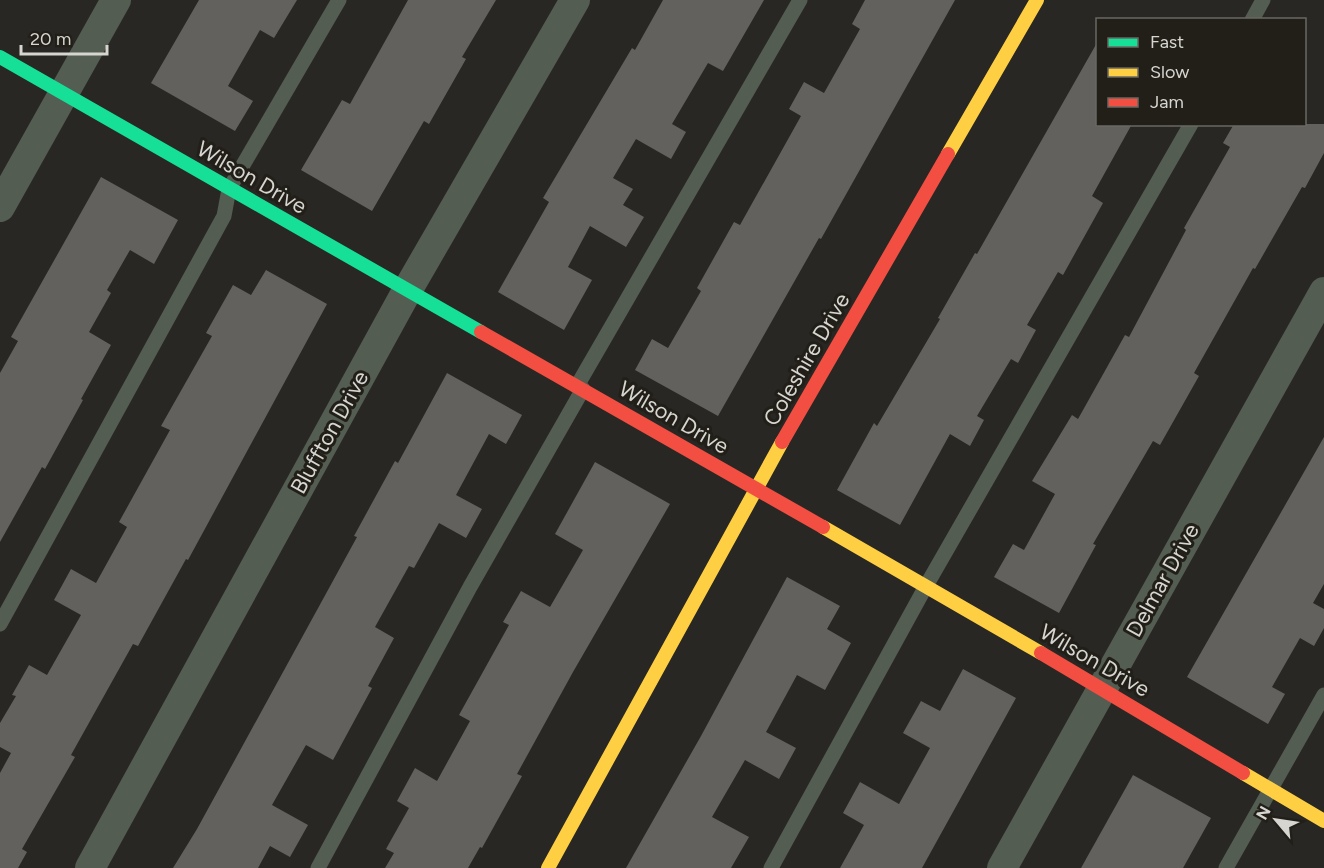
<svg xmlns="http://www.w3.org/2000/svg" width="1324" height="868" viewBox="0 0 1324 868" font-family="Figtree,sans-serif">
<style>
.building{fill:#63615d}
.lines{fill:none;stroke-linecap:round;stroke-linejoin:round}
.lane{stroke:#535d52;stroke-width:15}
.street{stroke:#535d52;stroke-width:30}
.fast{stroke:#16e098;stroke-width:14}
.slow{stroke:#ffcf43;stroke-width:14}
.jam{stroke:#f24e42;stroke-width:14}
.labels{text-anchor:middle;stroke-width:6;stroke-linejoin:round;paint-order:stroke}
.street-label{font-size:22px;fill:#d6d5d0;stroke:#211f18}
</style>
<rect width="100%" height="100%" fill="#292723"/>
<g class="building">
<path d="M199 0H297L274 38 260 30 228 86 253 101 235 131 151 83Z"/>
<path d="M408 0H496L462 57 466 59 429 124 424 121 372 211 301 170 342 100 350 104Z"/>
<path d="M663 0H764L723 71 708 63 672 124 686 132 671 159 636 139 613 178 633 189 623 205 644 217 626 247 590 226 568 267 592 280 564 330 498 292 549 202 543 198 632 48 635 50Z"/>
<path d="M865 0H955L821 239 819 238 718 416 635 370 652 339 668 348 701 291 697 288 734 222 740 225 801 116 789 109 804 82 824 93 860 29 852 24Z"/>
<path d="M1098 41V124H1132L1092 196 1103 203 1063 275 1058 272 1027 325 1036 330 1018 363 1011 359 977 416 984 420 970 446 950 434 900 525 837 490 874 423 877 426 940 319 938 318 975 253 977 254Z"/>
<path d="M1234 124H1324V153L1305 188 1302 187 1255 269 1253 268 1194 373 1199 376 1160 445 1153 441 1093 544 1096 545 1059 613 994 577 1013 544 1024 550 1055 494 1032 481 1072 415 1078 419 1125 335 1129 337 1186 230 1184 228 1230 147 1223 143Z"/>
<path d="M101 177 178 220 154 264 130 250 107 290 111 293 89 332 111 345 81 399 83 400 45 469 42 467 0 542V373L18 341 11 337Z"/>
<path d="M266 270 327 304 188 560 186 559 138 646 133 644 71 755 75 757 22 849 27 852 18 868H0V773L11 753 0 747V723L16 696 12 695 29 665 47 675 81 615 54 600 71 569 96 583 127 527 119 522 170 430 161 426 212 336 206 333 233 285 251 295Z"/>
<path d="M447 373 522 415 506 444 489 434 456 495 482 509 466 538 439 523 414 568 409 566 375 627 394 638 368 686 372 688 333 760 306 745 272 805 308 825 290 857 270 846 258 868H173L197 829 357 537 354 536 395 461 398 463Z"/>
<path d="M1324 437V584L1313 603 1324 609V628L1314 646 1300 638 1272 687 1285 694 1268 724 1187 677Z"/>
<path d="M595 462 670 504 573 672 517 774 522 776 482 848 480 847 468 868H385L394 853 386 849 409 808 397 801 415 768 437 781 470 721 459 715 509 625 503 622 521 591 550 607 583 550 555 534Z"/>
<path d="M787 577 840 606 827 629 851 643 825 690 797 675 766 732 796 748 779 779 745 760 712 817 749 837 731 868H626L701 736Z"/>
<path d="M963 669 1016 698 922 868H840L864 825 843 813 860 782 899 804 930 748 903 733 921 701 940 711Z"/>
<path d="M1133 775 1211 818 1183 868H1081Z"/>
</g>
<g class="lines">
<g class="lane">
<path d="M1252 20 1263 0"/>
<path d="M577 386 800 0"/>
<path d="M0 624 224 216 229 189 339 0"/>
<path d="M318 868 470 587 583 389"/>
<path d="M771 868 926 586 1191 124"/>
<path d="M1226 868 1324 695"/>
</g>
<g class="street">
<path d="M0 207 116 0"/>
<path d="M90 868 408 289 575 0"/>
<path d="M1002 868 1324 292"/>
</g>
<path class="fast" d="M0 57 481 332"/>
<g class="slow">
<path d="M948 154 1037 0"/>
<path d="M823 527 1041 653"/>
<path d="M1243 773 1324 821"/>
<path d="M548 868 782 442"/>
</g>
<g class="jam">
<path d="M481 332 823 527"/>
<path d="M782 442 948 154"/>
<path d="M1041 653 1243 773"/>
</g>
</g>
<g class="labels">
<g class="street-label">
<text transform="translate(252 177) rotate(30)" y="8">Wilson Drive</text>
<text transform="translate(806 359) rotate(-60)" y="8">Coleshire Drive</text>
<text transform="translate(674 417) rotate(30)" y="8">Wilson Drive</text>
<text transform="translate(329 432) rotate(-61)" y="8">Bluffton Drive</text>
<text transform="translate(1162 580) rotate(-61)" y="8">Delmar Drive</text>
<text transform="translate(1095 660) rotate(30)" y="8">Wilson Drive</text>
</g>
</g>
<rect x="1096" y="18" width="210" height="108" fill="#211f18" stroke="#696862" stroke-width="1.5"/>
<rect x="1108" y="38" width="30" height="9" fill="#16e098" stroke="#696862" stroke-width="1.5"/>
<text x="1150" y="48" font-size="18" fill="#d6d5d0">Fast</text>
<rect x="1108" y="68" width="30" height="9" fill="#ffcf43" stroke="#696862" stroke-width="1.5"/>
<text x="1150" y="78" font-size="18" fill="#d6d5d0">Slow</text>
<rect x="1108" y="98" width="30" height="9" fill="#f24e42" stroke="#696862" stroke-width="1.5"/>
<text x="1150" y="108" font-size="18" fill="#d6d5d0">Jam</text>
<g transform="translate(1276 820) rotate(299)" stroke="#211f18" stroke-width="4.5" paint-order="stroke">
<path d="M0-4.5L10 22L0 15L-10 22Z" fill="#d6d5d0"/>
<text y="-9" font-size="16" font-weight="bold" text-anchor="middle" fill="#d6d5d0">N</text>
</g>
<path d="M21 45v9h86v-9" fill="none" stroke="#d6d5d0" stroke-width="3"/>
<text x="30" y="45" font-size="18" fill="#d6d5d0" stroke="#211f18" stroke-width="4.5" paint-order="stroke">20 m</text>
</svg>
